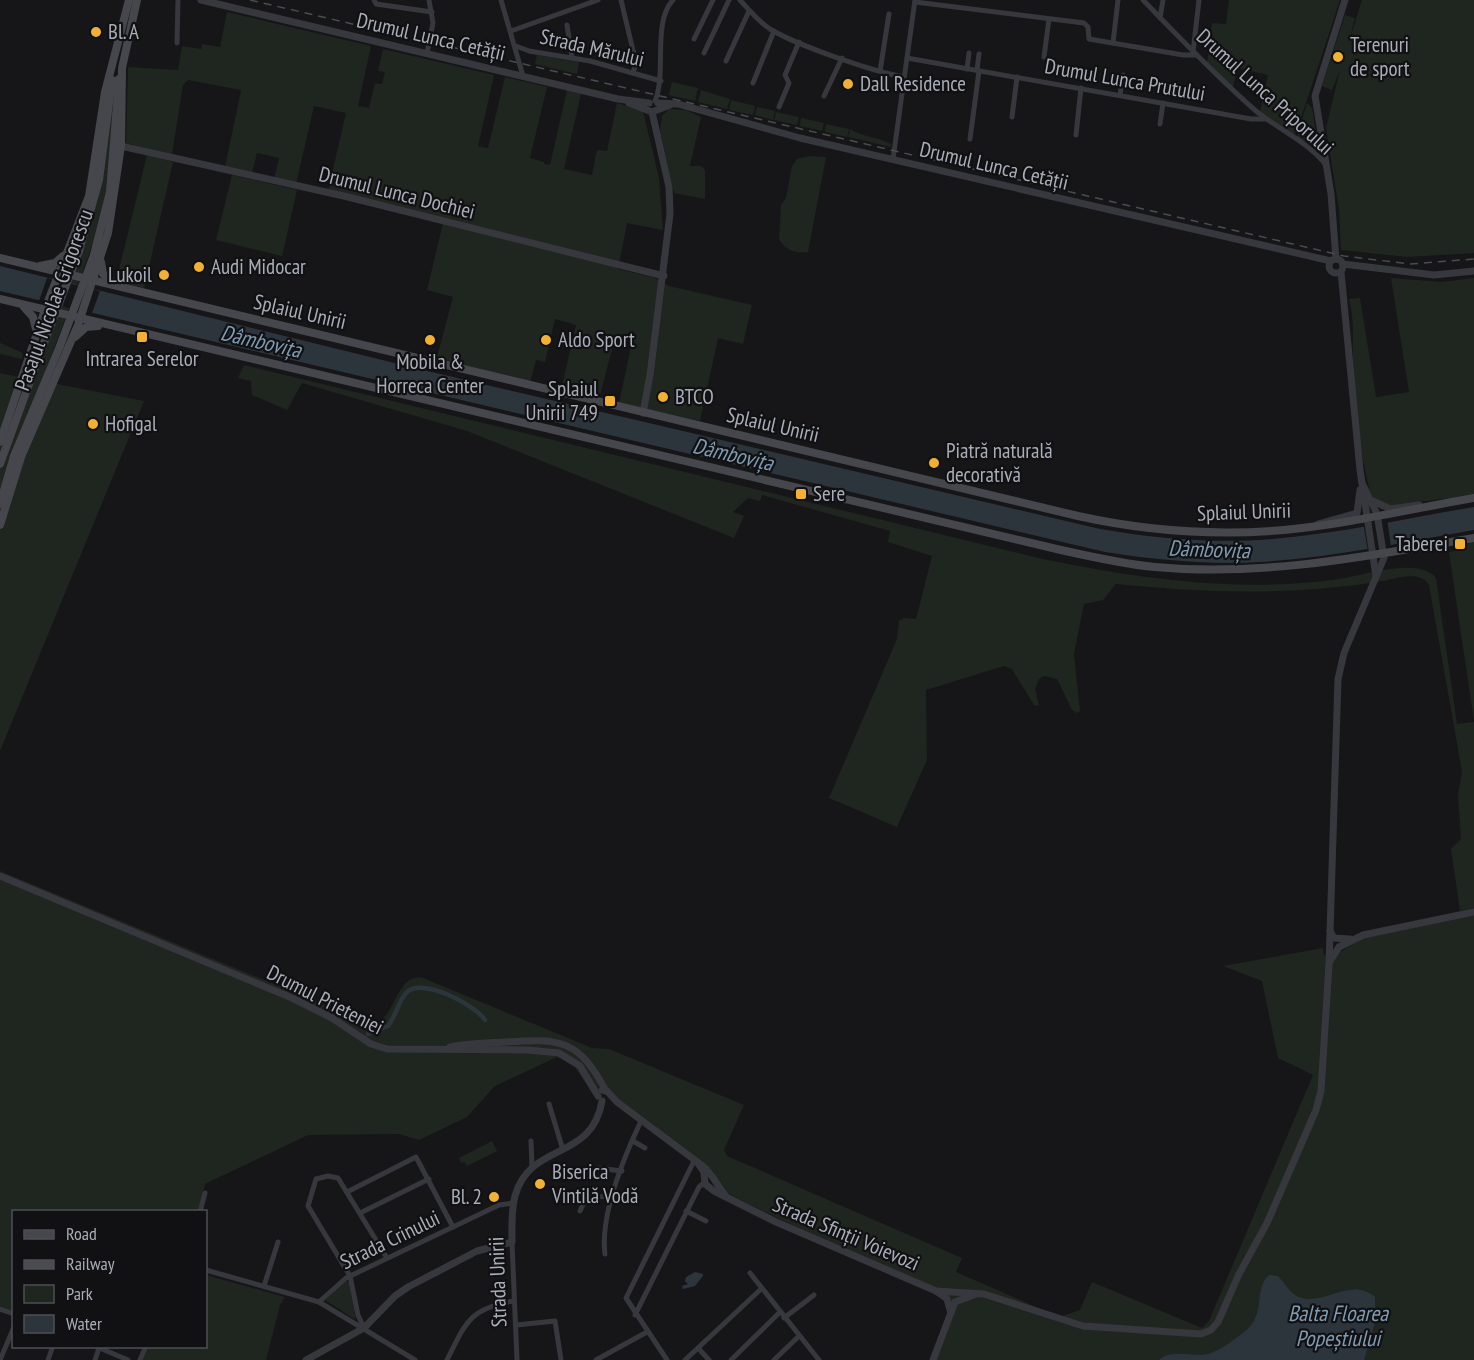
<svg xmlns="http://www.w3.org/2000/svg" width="1474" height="1360" viewBox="0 0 1474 1360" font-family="'PT Sans Narrow',sans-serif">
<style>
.green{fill:#1e261f}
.water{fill:#2c353c}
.pier{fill:#161618}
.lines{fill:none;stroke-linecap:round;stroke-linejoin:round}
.canal{stroke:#2c353c;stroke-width:4.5}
.minor{stroke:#37383d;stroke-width:5}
.tertiary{stroke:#37383d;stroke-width:7}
.secondary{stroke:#45474d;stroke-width:8}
.rail{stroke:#4a4c52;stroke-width:1.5;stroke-dasharray:8 6;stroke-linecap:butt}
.secondary-bridge{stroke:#45474d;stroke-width:8}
.poi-dot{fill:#f2b134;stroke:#111113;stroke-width:2}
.labels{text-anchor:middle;stroke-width:4.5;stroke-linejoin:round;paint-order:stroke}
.poi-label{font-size:21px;fill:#a8adb8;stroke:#111113;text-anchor:start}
.street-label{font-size:21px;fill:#a8adb8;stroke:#111113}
.water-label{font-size:22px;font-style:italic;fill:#7f9bb3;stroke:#111113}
</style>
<rect width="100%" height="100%" fill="#161618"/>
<g class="green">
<path d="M1229 0H1340L1296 133 1293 134 1260 112 1268 75 1237 68 1233 88 1207 63 1212 23 1226 24Z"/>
<path d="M1362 0H1474V253L1407 257 1341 250 1339 209 1326 128 1340 70 1332 90 1322 86 1345 15 1355 18 1348 45Z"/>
<path d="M227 12 371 46 358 106 369 108 375 83 382 84 385 72 378 71 383 49 494 75 478 146 488 148 505 77 547 87 530 158 544 162V164L550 165 567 90 581 94 564 169 592 175 597 150 607 151 617 103 643 111 659 178 663 230 627 223 618 269 655 278 669 286 752 305 743 344 718 338 700 421 619 403 632 342 615 338 599 399 561 390 576 325 555 319 545 362 536 360 530 383 436 361 453 297 427 290 444 219 328 191 346 113 314 106 296 184 274 179 279 158 257 153 252 173 225 167 241 90 188 80 183 85 172 154 126 143 128 67 178 70 182 46 201 49 202 44 220 47Z"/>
<path d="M537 55 579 62 577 74 535 64Z"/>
<path d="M116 79 106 198 98 230 42 381 144 401 0 751V373L34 380 81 249Z"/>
<path d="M672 82 698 88 695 101 669 95Z"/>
<path d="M701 90 730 99 727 109 698 102Z"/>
<path d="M731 100 755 106 753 115 729 110Z"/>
<path d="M1307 103 1312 108 1319 150 1297 137Z"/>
<path d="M757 107 775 111 773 120 755 115Z"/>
<path d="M669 109 686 110 701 117 690 166H701L705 170V199L674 193 660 131 662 116Z"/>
<path d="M776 112 799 117 797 125 774 120Z"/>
<path d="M801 118 824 123 822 131 800 126Z"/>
<path d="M826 124 849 129 847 137 825 132Z"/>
<path d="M850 129C863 137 878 137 891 144V147L848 137Z"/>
<path d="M147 155 173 162 144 289 116 282Z"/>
<path d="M809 156 826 157 808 252C796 254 785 250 779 239L781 205 786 198 792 166 797 159Z"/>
<path d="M232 175 297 190 282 256 216 240Z"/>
<path d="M1391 278 1442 282 1474 278V495L1388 506 1374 499 1370 492C1360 451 1354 405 1353 363 1352 341 1355 322 1349 299L1360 298 1376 397 1409 392Z"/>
<path d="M0 343 23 353 22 359 0 354Z"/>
<path d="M244 365 1043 559C1140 579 1240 593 1339 579 1363 576 1419 556 1436 578L1457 724 1474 722V908L1460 911 1451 849 1461 839 1458 795 1462 772 1429 585C1420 570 1397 578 1382 581 1294 596 1205 593 1116 584L1103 600 1084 604 1074 654 1080 711 1077 713 1072 710 1057 679 1044 676 1039 679 1035 689 1039 706 1034 705 1012 669 1004 666 926 690 927 760 897 827 829 798 897 639 899 621 904 618 916 619 932 556 888 542 890 531 762 495 760 501 748 498 733 512 744 516 734 538 467 431 302 383 287 410 252 395 251 381 238 378Z"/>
<path d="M1474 541V721L1449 552 1460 550V547Z"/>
<path d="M0 871 373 1025C397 1018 395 973 423 978L592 1048 609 1049 744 1105 724 1150 727 1156 962 1258 956 1272 1059 1317 1080 1310 1092 1282 1202 1328 1209 1321 1313 1075 1278 1058 1262 981 1223 966 1323 948 1324 955 1337 954 1363 938 1474 915V1360H935L952 1316 945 1299 738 1199 720 1188 713 1171 616 1100 607 1089 606 1083H599L597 1100 574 1066 557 1057 495 1086 467 1117 419 1140 399 1134 308 1135 205 1184 198 1211 14 1212 13 1312 0 1307Z"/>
<path d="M492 1141 497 1151 467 1166 465 1162 461 1163 459 1158Z"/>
<path d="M206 1275 285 1297 280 1305 266 1360H143L148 1347 206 1346Z"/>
<path d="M346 1281 349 1282 356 1320 325 1300Z"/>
</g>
<g class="water">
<path d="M0 266 419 369 1100 529C1153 538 1206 543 1260 540 1332 535 1403 519 1474 507V530C1403 542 1332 558 1260 562 1208 565 1156 560 1105 552L0 291Z"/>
<path d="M695 1272 703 1274V1276L695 1286 683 1289 682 1286 688 1284 685 1281 686 1277Z"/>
<path d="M1269 1275 1278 1276C1286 1284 1291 1296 1302 1298 1326 1304 1352 1277 1375 1297V1322L1364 1360H1159C1172 1348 1193 1358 1208 1354 1221 1350 1234 1340 1244 1332 1267 1316 1253 1289 1269 1275Z"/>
</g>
<g class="pier">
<path d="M47 278 100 291 92 313 39 301Z"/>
<path d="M1387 518 1391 547 1368 551 1363 522Z"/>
</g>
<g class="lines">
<path class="canal" d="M368 1034 388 1026C396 1016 398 1002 406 993 422 976 475 1005 485 1020"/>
<g class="minor">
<path d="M374 0 376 4 432 12"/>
<path d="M501 0 523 76"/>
<path d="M621 0 636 63 633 73"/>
<path d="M740 0C749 10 758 21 770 29 796 45 874 72 904 77"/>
<path d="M1143 0C1180 38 1216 76 1256 111 1278 129 1308 142 1326 165"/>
<path d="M915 2 1084 23 1088 27 1089 39 1183 55H1196"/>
<path d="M1160 18 1163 0"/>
<path d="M567 25 572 57"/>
<path d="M511 31 598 0"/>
<path d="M694 39 713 0"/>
<path d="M177 43 178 0"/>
<path d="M1113 43 1118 0"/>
<path d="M516 46 529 51 590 61 661 81"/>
<path d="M1193 52 1199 0"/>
<path d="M427 53 433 23 429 0"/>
<path d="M704 53 729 0"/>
<path d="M1044 57 1049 19"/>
<path d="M907 58 1251 119H1266"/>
<path d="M726 61 749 11"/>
<path d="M967 69 969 53"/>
<path d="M977 70 979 54"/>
<path d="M880 71 889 14"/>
<path d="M753 83 774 31"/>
<path d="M1120 95 1123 75"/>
<path d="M824 96 842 58"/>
<path d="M655 101C667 72 652 22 673 0"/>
<path d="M779 107 789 83 785 75 799 42"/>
<path d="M1012 117 1017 77"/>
<path d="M1160 124 1163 103"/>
<path d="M1076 135 1081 88"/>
<path d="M970 139 979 71"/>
<path d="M893 159 915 0"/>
<path d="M549 1104 563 1150"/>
<path d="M531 1141 532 1167"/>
<path d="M633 1141 645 1148"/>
<path d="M593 1171 598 1168 622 1171"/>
<path d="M347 1192 416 1157 453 1227"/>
<path d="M580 1211 587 1196 611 1197"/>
<path d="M686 1211 706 1221"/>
<path d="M200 1212 205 1193"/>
<path d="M360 1213 429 1179"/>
<path d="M512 1242 517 1360"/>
<path d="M605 1254C600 1215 624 1157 641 1121"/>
<path d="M206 1270 319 1302 415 1360"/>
<path d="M750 1273 819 1360"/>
<path d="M264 1286 278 1242"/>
<path d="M319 1302 346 1278 499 1205 513 1203"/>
<path d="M0 1309 14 1314"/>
<path d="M635 1315 699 1187 705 1182"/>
<path d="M784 1318 814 1295"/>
<path d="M516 1325 555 1321 561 1360"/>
<path d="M364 1328 358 1315 350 1276 308 1206 316 1179 328 1176 338 1178 387 1258"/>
<path d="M95 1346 128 1360"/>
<path d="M698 1348 709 1360"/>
<path d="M0 1360 14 1327"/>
<path d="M48 1360 53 1346"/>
<path d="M95 1360 99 1348"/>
<path d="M140 1360 146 1346"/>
<path d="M447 1360C466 1322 470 1308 514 1301"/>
<path d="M596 1360 647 1332"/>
<path d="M667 1360 626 1298 694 1161"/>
<path d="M685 1360 761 1289"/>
<path d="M731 1360 780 1312"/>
<path d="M774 1360 799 1336"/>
</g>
<g class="tertiary">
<path d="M201 0 618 99 649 103"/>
<path d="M629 103 652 112 670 105"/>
<path d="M658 103 678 104 800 138 1331 261"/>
<path d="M121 146 348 197 664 276"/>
<circle cx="1336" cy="266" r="7"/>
<path d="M1336 259 1331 194 1315 96 1345 0"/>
<path d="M1343 264 1434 275 1474 271"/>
<path d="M1341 272 1360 470 1376 576"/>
<path d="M643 413 650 375 670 214 669 187 652 112"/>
<path d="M1373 501 1390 509 1419 505"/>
<path d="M1318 524 1357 513 1360 490"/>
<path d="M0 876 292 998 332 1018 371 1044 387 1049 528 1050 559 1053 580 1066 598 1096"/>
<path d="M1330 931 1334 938 1350 939"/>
<path d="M1330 961 1339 947 1363 935 1474 912"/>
<path d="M450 1047C469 1043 488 1043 506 1042 561 1038 579 1040 606 1091"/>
<path d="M602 1090 607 1091 617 1102 704 1167C714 1176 717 1186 726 1196"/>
<path d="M697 1162 704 1172 705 1184 714 1191 776 1222 936 1291 947 1299 951 1313"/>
<path d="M936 1291 984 1294 1083 1326 1201 1334 1211 1330 1218 1322 1239 1274 1267 1223 1316 1110 1321 1091 1329 964 1338 679 1344 653 1384 558 1377 514 1362 483"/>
<path d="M306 1360 364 1328 395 1296 408 1287 477 1251 512 1242C512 1227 511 1211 515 1196 530 1141 592 1162 602 1101"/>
<path d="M933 1360 955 1302 976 1294"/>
</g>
<g class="secondary">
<path d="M79 251 99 180 112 80"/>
<path d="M94 255 110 192 119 79"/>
<path d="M0 258 1078 516C1146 531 1214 536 1284 530 1347 524 1411 509 1474 498"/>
<path d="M101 262 103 274 115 284"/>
<path d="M40 266 55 263 63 256"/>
<path d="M0 299 1061 550C1092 557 1123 564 1155 567 1263 577 1368 556 1474 538"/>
<path d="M24 307 33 317 37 333"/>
<path d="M75 337 86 327 98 326"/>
<path d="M0 442 47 304 89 196 105 92 129 0"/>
<path d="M0 464 44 343"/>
<path d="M0 504 14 456 60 346"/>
<path d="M0 525 21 457 78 325 108 233 121 146 122 68 137 0"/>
</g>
<path class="rail" d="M250 0 1344 256 1410 264 1474 259"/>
<g class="secondary-bridge">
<path d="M44 343 79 251"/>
<path d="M60 346 94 255"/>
</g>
</g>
<g class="poi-dot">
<circle cx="96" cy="32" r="6"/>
<circle cx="1338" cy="57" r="6"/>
<circle cx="848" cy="84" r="6"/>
<circle cx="199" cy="267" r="6"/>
<circle cx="164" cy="275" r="6"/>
<rect x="136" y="331" width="12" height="12" rx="3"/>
<circle cx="430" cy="340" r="6"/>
<circle cx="546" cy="340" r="6"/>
<circle cx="663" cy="397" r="6"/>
<rect x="604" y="395" width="12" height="12" rx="3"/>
<circle cx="93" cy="424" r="6"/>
<circle cx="934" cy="463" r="6"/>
<rect x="795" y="488" width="12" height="12" rx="3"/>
<rect x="1454" y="538" width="12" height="12" rx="3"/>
<circle cx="540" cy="1184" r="6"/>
<circle cx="494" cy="1197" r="6"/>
</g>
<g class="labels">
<g class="poi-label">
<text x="108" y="39">Bl. A</text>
<text x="1350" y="52">Terenuri<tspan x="1350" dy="24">de sport</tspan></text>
<text x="860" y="91">Dall Residence</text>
<text x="211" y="274">Audi Midocar</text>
<text x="152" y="282" text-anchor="end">Lukoil</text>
<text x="558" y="347">Aldo Sport</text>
<text x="142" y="366" text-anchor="middle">Intrarea Serelor</text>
<text x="430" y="369" text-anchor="middle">Mobila &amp;<tspan x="430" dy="24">Horreca Center</tspan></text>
<text x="598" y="396" text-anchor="end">Splaiul<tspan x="598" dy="24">Unirii 749</tspan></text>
<text x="675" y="404">BTCO</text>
<text x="105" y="431">Hofigal</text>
<text x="946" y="458">Piatră naturală<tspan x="946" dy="24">decorativă</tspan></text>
<text x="813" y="501">Sere</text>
<text x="1448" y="551" text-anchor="end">Taberei</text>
<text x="552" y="1179">Biserica<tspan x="552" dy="24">Vintilă Vodă</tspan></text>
<text x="482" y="1204" text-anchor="end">Bl. 2</text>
</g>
<g class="street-label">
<text transform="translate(431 37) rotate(13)" y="7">Drumul Lunca Cetății</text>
<text transform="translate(592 48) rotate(13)" y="7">Strada Mărului</text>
<text transform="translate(1125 80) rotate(10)" y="7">Drumul Lunca Prutului</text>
<text transform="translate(1265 92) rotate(42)" y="7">Drumul Lunca Priporului</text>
<text transform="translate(994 166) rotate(13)" y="7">Drumul Lunca Cetății</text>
<text transform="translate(397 193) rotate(14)" y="7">Drumul Lunca Dochiei</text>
<text transform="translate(54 300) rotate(-70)" y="7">Pasajul Nicolae Grigorescu</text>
<text transform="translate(300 312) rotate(13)" y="7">Splaiul Unirii</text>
<text transform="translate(773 425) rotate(13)" y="7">Splaiul Unirii</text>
<text transform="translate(1244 512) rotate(-2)" y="7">Splaiul Unirii</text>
<text transform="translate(325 1000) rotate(27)" y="7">Drumul Prieteniei</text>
<text transform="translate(846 1234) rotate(23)" y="7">Strada Sfinții Voievozi</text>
<text transform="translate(390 1240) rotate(-26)" y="7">Strada Crinului</text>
<text transform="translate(498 1282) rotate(-92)" y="7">Strada Unirii</text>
</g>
<g class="water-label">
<text transform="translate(261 341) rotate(13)" y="8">Dâmbovița</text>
<text transform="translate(733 454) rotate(13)" y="8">Dâmbovița</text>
<text transform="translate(1209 549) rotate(2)" y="8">Dâmbovița</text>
<text x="1338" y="1321">Balta Floarea<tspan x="1338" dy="25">Popeștiului</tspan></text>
</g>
</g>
<rect x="12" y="1210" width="195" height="138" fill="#111113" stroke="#4d4f55" stroke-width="1.5"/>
<rect x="24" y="1230" width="30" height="9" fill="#45474d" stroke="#4d4f55" stroke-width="1.5"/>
<text x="66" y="1240" font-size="18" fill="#a8adb8">Road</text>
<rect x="24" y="1260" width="30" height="9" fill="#4a4c52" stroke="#4d4f55" stroke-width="1.5"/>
<text x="66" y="1270" font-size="18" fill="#a8adb8">Railway</text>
<rect x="24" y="1285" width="30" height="18" fill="#1e261f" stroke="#4d4f55" stroke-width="1.5"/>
<text x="66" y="1300" font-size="18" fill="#a8adb8">Park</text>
<rect x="24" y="1315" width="30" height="18" fill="#2c353c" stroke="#4d4f55" stroke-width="1.5"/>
<text x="66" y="1330" font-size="18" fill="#a8adb8">Water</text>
</svg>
